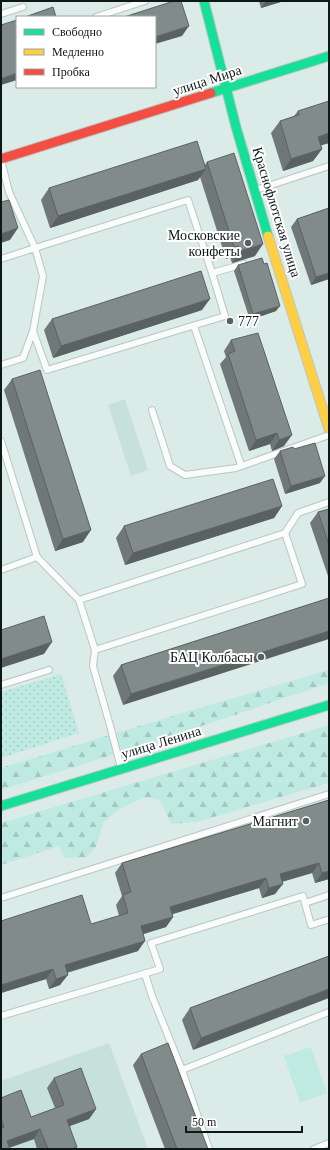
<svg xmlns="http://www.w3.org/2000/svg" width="330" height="1150" viewBox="0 0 330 1150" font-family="Georgia,serif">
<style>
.built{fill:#c6e1dc}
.green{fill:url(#green-dots)}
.forest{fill:url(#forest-firs)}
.pitch{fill:#beeae2}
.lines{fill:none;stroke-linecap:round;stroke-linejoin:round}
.lane-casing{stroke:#bac6c4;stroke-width:8}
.fast-casing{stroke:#bac6c4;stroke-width:11}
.slow-casing{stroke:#bac6c4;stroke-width:11}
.jam-casing{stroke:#bac6c4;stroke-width:11}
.lane{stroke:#fafcfc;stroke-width:6}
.fast{stroke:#16e098;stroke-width:9}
.slow{stroke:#ffcf43;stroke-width:9}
.jam{stroke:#f24e42;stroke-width:9}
.wall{fill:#6f7877}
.shaded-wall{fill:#5a6261}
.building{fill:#818c8a;stroke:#5a6261}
.poi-dot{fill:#566260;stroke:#fff;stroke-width:1.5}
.labels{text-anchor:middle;stroke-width:4;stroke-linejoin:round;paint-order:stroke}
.street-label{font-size:14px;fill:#0e1817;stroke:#fff}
.poi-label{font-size:14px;fill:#0e1817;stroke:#fff;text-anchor:end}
</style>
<defs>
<pattern id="green-dots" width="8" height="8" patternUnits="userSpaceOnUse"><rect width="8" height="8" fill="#beeae2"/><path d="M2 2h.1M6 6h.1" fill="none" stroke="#a2c8c1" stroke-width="1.8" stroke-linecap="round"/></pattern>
<pattern id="forest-firs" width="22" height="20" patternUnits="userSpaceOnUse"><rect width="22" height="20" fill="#beeae2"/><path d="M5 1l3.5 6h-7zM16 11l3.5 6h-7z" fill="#a2c8c1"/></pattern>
</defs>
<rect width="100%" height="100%" fill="#dbebe8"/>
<g class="built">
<path d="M125 399 148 470 131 476 108 405Z"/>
<path d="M109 1043 148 1149H1V1081Z"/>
</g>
<path class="green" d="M61 674 79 733 1 758V692Z"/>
<g class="forest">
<path d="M329 670V683L172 736 1 790V768L156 721Z"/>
<path d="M329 725V783L196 822 171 824 160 800 144 797 120 809 103 823 96 847 87 857 65 858 59 846 1 865V823Z"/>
</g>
<path class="pitch" d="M311 1047 327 1093 300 1103 284 1056Z"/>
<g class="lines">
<g class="lane-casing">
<g id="lane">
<path d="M1 14 23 7"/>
<path d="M96 17 145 1"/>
<path d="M1 160 9 192 35 248 188 200 212 273 244 264"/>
<path d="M256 190 329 166"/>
<path d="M1 259 35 248 43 276 33 331 47 370 225 316 212 273"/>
<path d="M194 326 241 465"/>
<path d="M1 365 23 358 33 331"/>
<path d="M152 410 170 466 185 475 236 468 329 435"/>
<path d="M1 441 37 557 79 600"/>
<path d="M1 570 37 557"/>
<path d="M95 650 302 584 285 533"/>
<path d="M1 685 49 670"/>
<path d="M121 768 111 729 93 666 95 650 79 600 285 533 298 513 329 502"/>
<path d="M1 898 329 794"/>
<path d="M305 903 329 895"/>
<path d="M145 974 152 996 182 1070"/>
<path d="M1 1016 160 969 151 943 303 896 311 925 327 920"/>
<path d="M209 1149 182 1070 329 1012"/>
<path d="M314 1149 329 1143"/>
</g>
</g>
<g class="fast-casing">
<g id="fast">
<path d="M204 1 236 127 268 236"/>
<path d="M211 93 329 56"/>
<path d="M1 806 329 705"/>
</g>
</g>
<g class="slow-casing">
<path id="slow" d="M268 236 329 429"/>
</g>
<g class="jam-casing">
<path id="jam" d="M1 159 211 93"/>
</g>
<use href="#lane" class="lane"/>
<use href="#fast" class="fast"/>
<use href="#slow" class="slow"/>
<use href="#jam" class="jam"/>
</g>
<g class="wall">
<path d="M259 1H284L261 8Z"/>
<path d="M298 111 329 143 321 145 322 149 313 161 283 171 271 133 280 121 294 116Z"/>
<path d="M207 162 255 256 232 263 230 257 226 259 200 177 198 180 50 228 41 200 49 188 205 165Z"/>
<path d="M329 208V279L311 285 291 227 297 219Z"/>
<path d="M238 265 276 311 250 320 234 271Z"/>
<path d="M202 310 53 358 44 330 52 319Z"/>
<path d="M231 340 284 446 272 451 270 444 249 451 220 364 226 357 224 351Z"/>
<path d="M12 379 83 542 55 551 4 390Z"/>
<path d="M294 449 320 483 285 494 274 459 280 451Z"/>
<path d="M282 506 274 518 125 565 116 538 124 526Z"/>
<path d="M329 509V579L310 523 318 512Z"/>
<path d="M329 598 123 705 113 676 121 665Z"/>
<path d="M329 800V879L315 883 312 873 282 882 275 894 262 898 259 888 172 914 173 917 166 927 143 934 138 951 67 973 60 985 49 989 46 979 1 993 91 924 119 916 116 905 122 896 115 873 122 863Z"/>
<path d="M329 956 193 1050 182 1020 190 1008Z"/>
<path d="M141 1054 208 1149H165L133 1065Z"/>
<path d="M54 1078 96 1109 89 1119 70 1126 76 1149H37L34 1139 9 1148 1 1149V1098L31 1117 55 1108 47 1088Z"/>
</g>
<g class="shaded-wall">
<path d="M266 1H284L261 8Z"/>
<path d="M189 26 182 36 155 44V37Z"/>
<path d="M17 73V80L1 85V79Z"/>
<path d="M329 133V143L309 149 318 137Z"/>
<path d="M322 149 313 161 283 171 291 159Z"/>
<path d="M206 169 198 180 50 228 58 216Z"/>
<path d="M18 228 10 240 1 243V234Z"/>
<path d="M263 244 255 256 232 263 240 251Z"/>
<path d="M238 246 230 257 226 259 234 247Z"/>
<path d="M329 273V279L311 285 316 277Z"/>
<path d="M210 299 202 310 53 358 61 346Z"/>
<path d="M280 306 276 311 250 320 253 314Z"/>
<path d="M277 433 270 444 249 451 256 440Z"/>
<path d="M292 435 284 446 272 451 279 440Z"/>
<path d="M325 476 320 483 285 494 291 486Z"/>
<path d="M282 506 274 518 125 565 133 553Z"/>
<path d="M91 530 83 542 55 551 63 539Z"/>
<path d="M329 631V639L123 705 131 694Z"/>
<path d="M52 642 44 654 1 668V659Z"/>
<path d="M319 863 312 873 273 884 280 874Z"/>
<path d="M329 871V879L315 883 322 873Z"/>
<path d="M266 878 259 888 163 917 170 907Z"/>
<path d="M283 884 275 894 262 898 269 888Z"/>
<path d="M173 917 166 927 134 937 141 926Z"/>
<path d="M145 941 138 951 57 975 65 965Z"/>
<path d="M53 969 46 979 1 993V985Z"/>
<path d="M68 975 60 985 49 989 56 979Z"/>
<path d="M329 989V998L193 1050 201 1038Z"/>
<path d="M96 1109 89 1119 61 1129 67 1120Z"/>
<path d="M40 1129 34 1139 5 1149 7 1141Z"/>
</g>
<g class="building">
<path d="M174 1H181L189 26 155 37V17H124Z"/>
<path d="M53 7 56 17H25Z"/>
<path d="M17 20V73L1 79V25Z"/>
<path d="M329 101V133L318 137 322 149 291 159 280 121 299 115 298 111Z"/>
<path d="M197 141 206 169 58 216 49 188Z"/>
<path d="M234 153 263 244 240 251 238 246 234 247 207 162Z"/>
<path d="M9 200 18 228 1 234V202Z"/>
<path d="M329 208V273L316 277 297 219Z"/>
<path d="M262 258 264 264 267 263 280 306 253 314 238 265Z"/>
<path d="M201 271 210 299 61 346 52 319Z"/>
<path d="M258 333 292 435 279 440 277 433 256 440 228 354 235 351 231 340Z"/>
<path d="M40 370 91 530 63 539 12 379Z"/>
<path d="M315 443 325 476 291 486 280 451 293 447 294 449Z"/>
<path d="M273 479 282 506 133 553 124 526Z"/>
<path d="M329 509V545L318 512Z"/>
<path d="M329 598V631L131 694 121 665Z"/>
<path d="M44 616 52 642 1 659V630Z"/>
<path d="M329 800V871L322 873 319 863 280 874 283 884 269 888 266 878 170 907 173 917 141 926 145 941 65 965 68 975 56 979 53 969 1 985V921L82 895 91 924 128 913 123 895 131 892 122 863Z"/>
<path d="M329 956V989L201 1038 190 1008Z"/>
<path d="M168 1043 208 1149H177L141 1054Z"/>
<path d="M81 1068 96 1109 67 1120 77 1147 71 1149H48L40 1129 7 1141 10 1149H1V1128L4 1127 1 1119V1098L21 1090 31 1117 64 1105 54 1078Z"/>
</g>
<g class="poi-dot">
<circle cx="248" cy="243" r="4"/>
<circle cx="230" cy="321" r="4"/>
<circle cx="261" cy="657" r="4"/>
<circle cx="306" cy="821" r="4"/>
</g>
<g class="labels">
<g class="street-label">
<text transform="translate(207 80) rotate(-18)" y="5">улица Мира</text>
<text transform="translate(277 212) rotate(73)" y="5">Краснофлотская улица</text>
<text transform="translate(161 742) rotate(-17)" y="5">улица Ленина</text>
</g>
<g class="poi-label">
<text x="240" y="240">Московские<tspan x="240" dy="16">конфеты</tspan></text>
<text x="238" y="326" text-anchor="start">777</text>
<text x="253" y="662">БАЦ Колбасы</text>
<text x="298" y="826">Магнит</text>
</g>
</g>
<rect width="330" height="1150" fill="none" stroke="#0e1817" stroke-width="4"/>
<rect x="16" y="16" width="140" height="72" fill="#ffffff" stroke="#9fa3a2"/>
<rect x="24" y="29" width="20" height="6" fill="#16e098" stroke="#9fa3a2"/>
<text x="52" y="36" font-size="12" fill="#0e1817">Свободно</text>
<rect x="24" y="49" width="20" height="6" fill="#ffcf43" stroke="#9fa3a2"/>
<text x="52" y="56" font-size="12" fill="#0e1817">Медленно</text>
<rect x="24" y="69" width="20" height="6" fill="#f24e42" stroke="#9fa3a2"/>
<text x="52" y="76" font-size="12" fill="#0e1817">Пробка</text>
<path d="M186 1126v6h116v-6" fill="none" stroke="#0e1817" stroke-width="2"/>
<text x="192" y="1126" font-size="12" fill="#0e1817" stroke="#ffffff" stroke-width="3" paint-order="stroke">50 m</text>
</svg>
